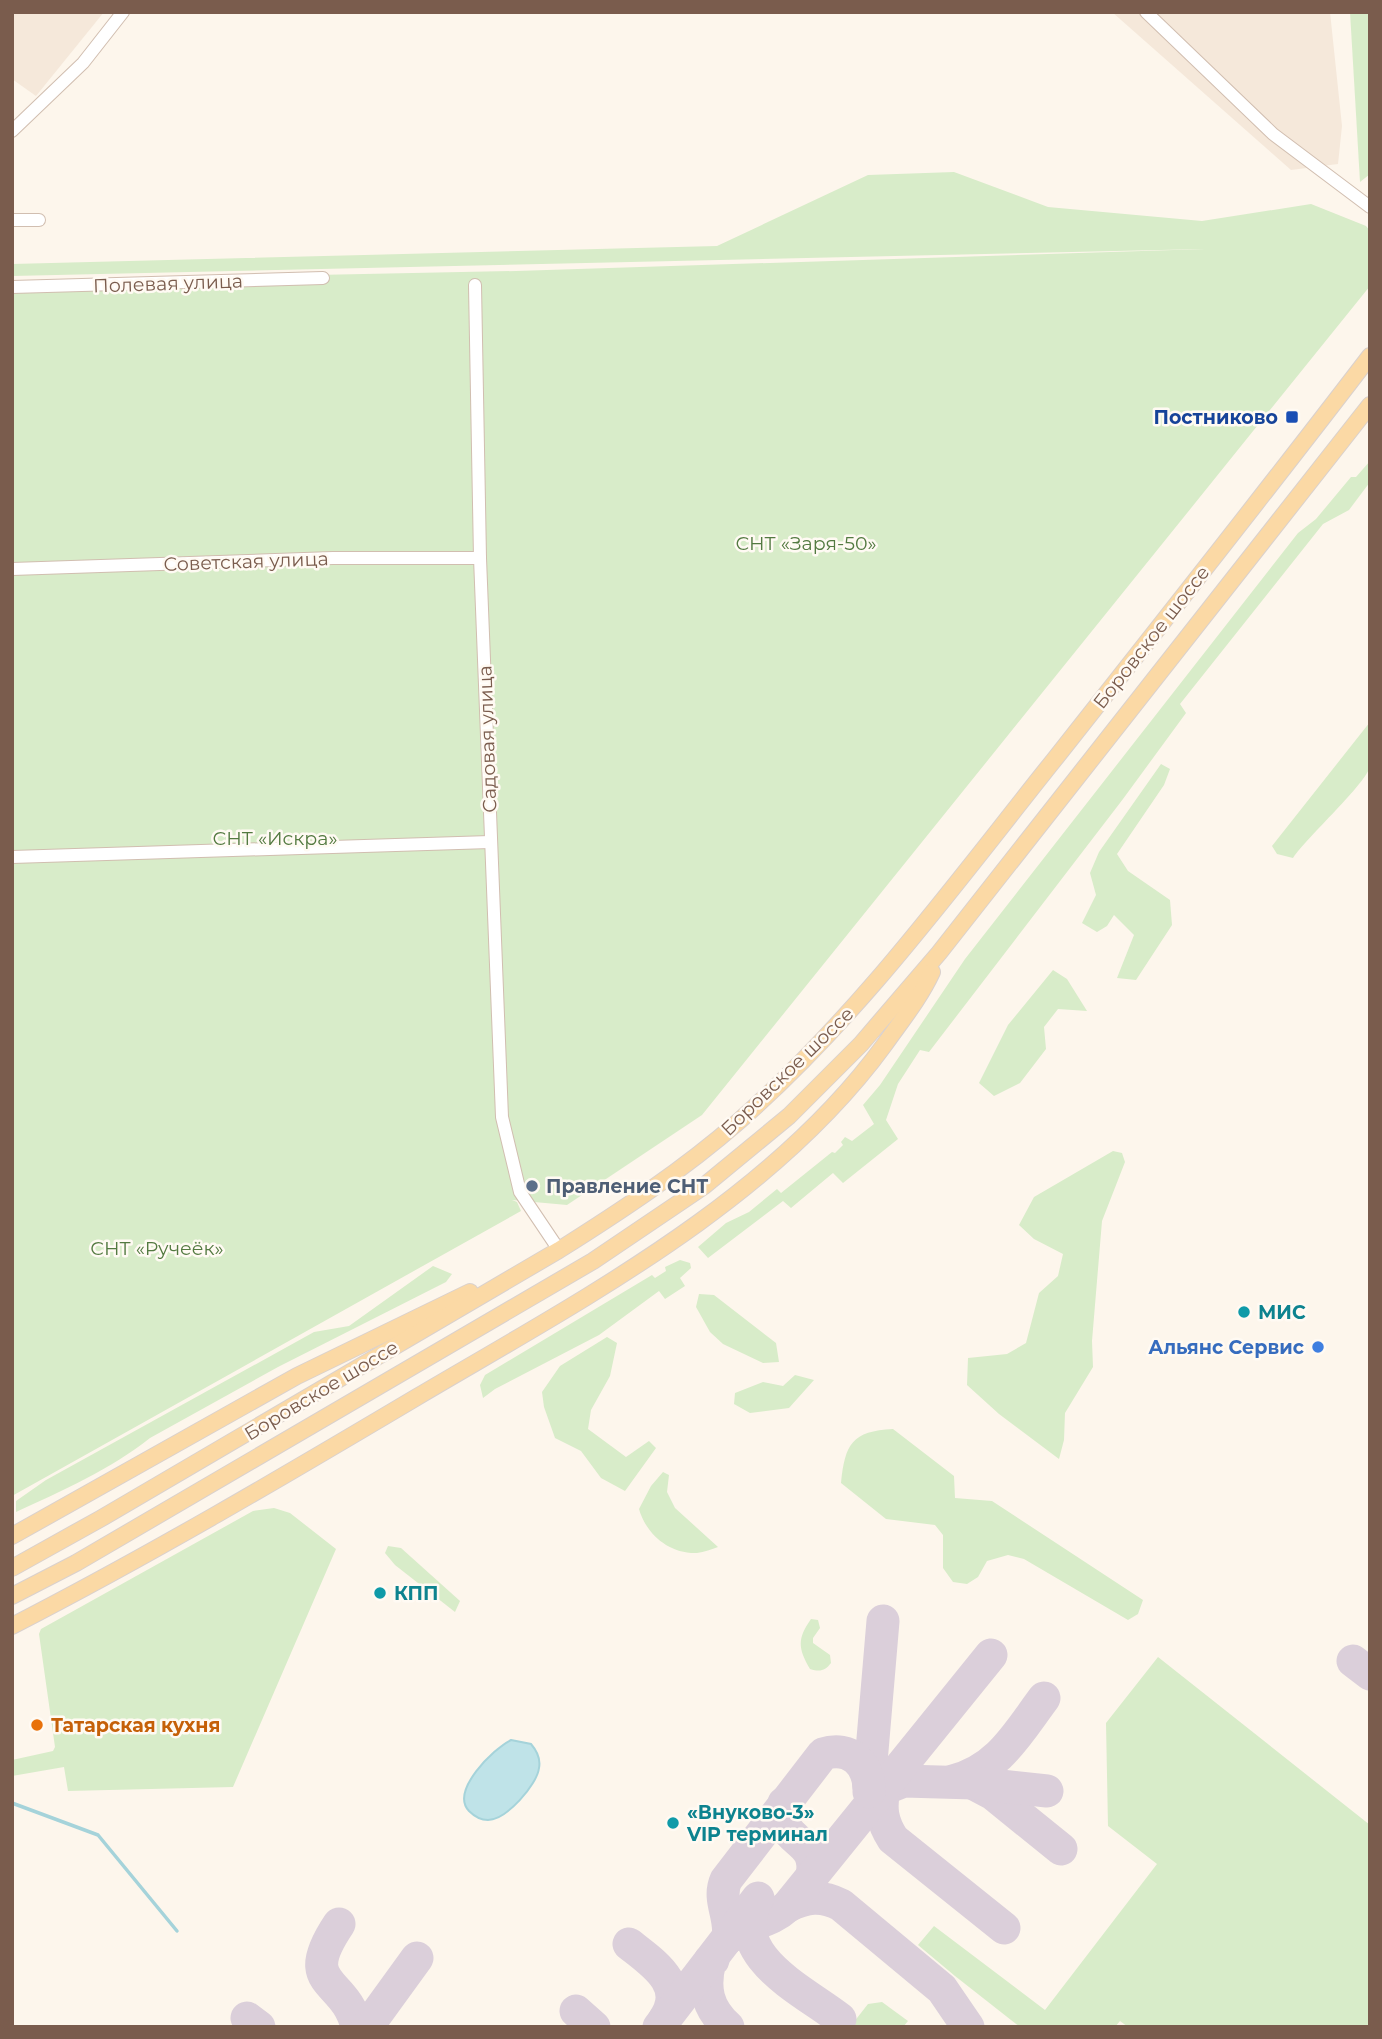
<svg xmlns="http://www.w3.org/2000/svg" width="1382" height="2039" viewBox="0 0 1382 2039" font-family="Montserrat,sans-serif">
<style>
.residential{fill:#f5e8da}
.green{fill:#d8ecc9}
.water{fill:#bfe3e8;stroke:#a5d3da;stroke-width:2}
.lines{fill:none;stroke-linecap:round;stroke-linejoin:round}
.stream{stroke:#a5d3da;stroke-width:3.5}
.taxiway{stroke:#dbcfda;stroke-width:33}
.minor-casing{stroke:#d1beb0;stroke-width:14}
.major-casing{stroke:#dad1cd;stroke-width:18}
.minor{stroke:#fff;stroke-width:12}
.major{stroke:#fbd9a5;stroke-width:16}
.transit-dot{fill:#1a4fb4;stroke:#fffaf3;stroke-width:2.5}
.service-dot{fill:#5c6f8a;stroke:#fffaf3;stroke-width:2.5}
.culture-dot{fill:#0f9aa8;stroke:#fffaf3;stroke-width:2.5}
.shop-dot{fill:#3f7fe0;stroke:#fffaf3;stroke-width:2.5}
.food-dot{fill:#e8710a;stroke:#fffaf3;stroke-width:2.5}
.labels{text-anchor:middle;stroke-width:5;stroke-linejoin:round;paint-order:stroke}
.street-label{font-size:19px;fill:#7a5c4d;stroke:#fffaf3}
.transit-label{font-size:19px;font-weight:bold;fill:#164399;stroke:#fffaf3;text-anchor:end}
.park-label{font-size:19px;fill:#537a41;stroke:#fffaf3}
.service-label{font-size:19px;font-weight:bold;fill:#4e5e75;stroke:#fffaf3;text-anchor:start}
.culture-label{font-size:19px;font-weight:bold;fill:#0d838f;stroke:#fffaf3;text-anchor:start}
.shop-label{font-size:19px;font-weight:bold;fill:#366cbe;stroke:#fffaf3;text-anchor:end}
.food-label{font-size:19px;font-weight:bold;fill:#c56008;stroke:#fffaf3;text-anchor:start}
</style>
<rect width="100%" height="100%" fill="#fdf6ec"/>
<g class="residential">
<path d="M12 12H104L36 96 12 79Z"/>
<path d="M1112 12H1330L1342 126 1338 164 1291 170Z"/>
</g>
<g class="green">
<path d="M1350 12H1370V174L1360 182Z"/>
<path d="M954 172 1048 207 1202 221 1311 204 1366 226 1370 231V286L702 1115 567 1205 512 1200 517 1202 521 1211 12 1496V281L516 271 1205 249 12 276V264L717 246 868 175Z"/>
<path d="M1370 461V482L1349 510 1323 524 1180 704 1186 713 1123 799 929 1052 920 1050 898 1084 886 1120 898 1139 843 1183 833 1173 791 1208 783 1201 708 1258 698 1247 726 1223 749 1212 777 1189 781 1193 832 1152 835 1153 843 1145 841 1142 845 1137 852 1141 874 1124 863 1105 880 1085 965 959 1298 533 1316 519 1351 477H1356Z"/>
<path d="M1370 722C1370 736 1372 752 1370 766 1367 783 1307 837 1293 858L1277 854 1272 846Z"/>
<path d="M1161 764 1170 769 1164 785 1117 854 1128 871 1170 900 1172 925 1136 980 1117 978 1134 935 1114 915 1107 926 1097 932 1082 923 1096 895 1090 873 1099 852Z"/>
<path d="M1053 970 1067 979 1087 1011 1058 1009 1044 1027 1046 1049 1020 1083 994 1096 979 1083 1008 1025Z"/>
<path d="M1113 1151 1122 1153 1125 1162 1102 1221 1092 1341 1093 1367 1065 1413 1064 1440 1059 1459 999 1414 967 1385 968 1358 1007 1354 1026 1343 1039 1293 1058 1276 1063 1254 1034 1239 1019 1225 1034 1197Z"/>
<path d="M680 1260 690 1263 691 1268 680 1278 685 1286 665 1299 659 1291 599 1335 495 1389 483 1398 480 1385 485 1375 652 1275 655 1278 666 1271 665 1267Z"/>
<path d="M433 1266 452 1274 446 1282 278 1367 150 1438C111 1469 62 1491 16 1512V1501L46 1480 314 1332 349 1326Z"/>
<path d="M699 1294 714 1295 776 1343 779 1362 763 1363 723 1344 710 1332 696 1307Z"/>
<path d="M607 1337 617 1343 610 1376 591 1410 588 1429 626 1457 649 1441 656 1448 625 1491 601 1478 581 1451 555 1438 544 1407 542 1392 560 1366Z"/>
<path d="M795 1375 814 1380 789 1408 750 1413 734 1404 735 1393 763 1382 783 1386Z"/>
<path d="M893 1429 954 1476 955 1498 992 1501 1143 1600 1138 1614 1128 1620 1024 1559 1008 1555 987 1561 978 1577 967 1584 953 1582 943 1568V1535L935 1525 886 1519 841 1483C845 1444 852 1431 893 1429Z"/>
<path d="M663 1472 669 1475 667 1492 675 1508 718 1547C712 1549 704 1552 697 1553 669 1554 646 1534 639 1509L651 1486Z"/>
<path d="M274 1508 290 1513 336 1549 233 1787 68 1791 64 1767 12 1776V1760L53 1751 55 1747 39 1634 41 1629 253 1511Z"/>
<path d="M388 1546 401 1548 460 1601 455 1612 395 1565 385 1553Z"/>
<path d="M811 1619 818 1620 820 1628 813 1638V1643L830 1655 831 1663C825 1671 820 1672 810 1669 798 1648 797 1639 811 1619Z"/>
<path d="M1158 1657 1370 1825V2027H1128L1120 2021 1115 2027H1020L955 1976 918 1945 934 1926 1045 2010 1157 1864 1108 1826 1106 1723Z"/>
<path d="M882 2002 908 2021 903 2027H850L868 2004Z"/>
</g>
<path class="water" d="M511 1740 531 1744C537 1751 541 1758 539 1768 537 1785 506 1820 488 1820 480 1820 474 1816 469 1811 450 1791 493 1749 511 1740Z"/>
<g class="lines">
<path class="stream" d="M12 1803 98 1835 177 1931"/>
<g class="taxiway">
<path d="M1353 1661 1370 1674"/>
<path d="M953 1781C999 1769 1017 1734 1044 1698"/>
<path d="M976 1785 993 1794 1061 1849"/>
<path d="M869 1786 883 1621"/>
<path d="M784 1803C774 1845 820 1835 812 1876"/>
<path d="M788 1906C807 1897 821 1895 841 1905L942 1989 968 2027"/>
<path d="M339 1924C296 1988 345 1976 357 2027"/>
<path d="M1004 1928 893 1839C882 1822 880 1809 884 1789L904 1781 974 1783 1047 1791"/>
<path d="M728 1938C749 1921 767 1925 788 1906L991 1655"/>
<path d="M728 1938C732 1917 717 1900 726 1880L823 1754C850 1745 870 1764 869 1792"/>
<path d="M629 1944C653 1963 688 1985 664 2020"/>
<path d="M713 1960 710 1961C703 1988 707 2008 728 2027"/>
<path d="M576 2011 594 2027"/>
<path d="M247 2018 259 2027"/>
<path d="M367 2027 417 1958"/>
<path d="M659 2027 758 1898C725 1955 803 1990 840 2019"/>
</g>
<g class="minor-casing">
<g id="minor">
<path d="M1146 12 1273 134 1370 207"/>
<path d="M12 131 83 63 123 12"/>
<path d="M12 220H39"/>
<path d="M475 285 480 558 502 1117 520 1192 559 1250"/>
<path d="M12 287 323 278"/>
<path d="M12 569 333 558H480"/>
<path d="M12 857 490 842"/>
</g>
</g>
<g class="major-casing">
<g id="major">
<path d="M12 1536 297 1376 470 1292"/>
<path d="M12 1568 100 1519 559 1250C621 1211 683 1170 738 1122 859 1016 954 885 1054 760 1160 626 1266 492 1370 356"/>
<path d="M12 1596 76 1563 593 1261 704 1186 789 1116 861 1044 939 953 1370 405"/>
<path d="M12 1626C150 1555 284 1476 417 1397 581 1300 771 1201 885 1044 902 1020 920 998 932 972"/>
</g>
</g>
<use href="#minor" class="minor"/>
<use href="#major" class="major"/>
</g>
<rect class="transit-dot" x="1285" y="410" width="14" height="14" rx="3.5"/>
<circle class="service-dot" cx="532" cy="1186" r="7"/>
<g class="culture-dot">
<circle cx="1244" cy="1312" r="7"/>
<circle cx="380" cy="1593" r="7"/>
<circle cx="673" cy="1823" r="7"/>
</g>
<circle class="shop-dot" cx="1318" cy="1347" r="7"/>
<circle class="food-dot" cx="37" cy="1725" r="7"/>
<g class="labels">
<g class="street-label">
<text transform="translate(168 283) rotate(-2)" y="7">Полевая улица</text>
<text transform="translate(246 561) rotate(-2)" y="7">Советская улица</text>
<text transform="translate(1151 637) rotate(-52)" y="7">Боровское шоссе</text>
<text transform="translate(487 739) rotate(-92)" y="7">Садовая улица</text>
<text transform="translate(787 1071) rotate(-44)" y="7">Боровское шоссе</text>
<text transform="translate(321 1390) rotate(-31)" y="7">Боровское шоссе</text>
</g>
<g class="transit-label">
<text x="1278" y="424">Постниково</text>
</g>
<g class="park-label">
<text x="806" y="550">СНТ «Заря-50»</text>
<text x="275" y="845">СНТ «Искра»</text>
<text x="157" y="1255">СНТ «Ручеёк»</text>
</g>
<g class="service-label">
<text x="546" y="1193">Правление СНТ</text>
</g>
<g class="culture-label">
<text x="1258" y="1319">МИС</text>
<text x="394" y="1600">КПП</text>
<text x="687" y="1819">«Внуково-3»<tspan x="687" dy="22">VIP терминал</tspan></text>
</g>
<g class="shop-label">
<text x="1304" y="1354">Альянс Сервис</text>
</g>
<g class="food-label">
<text x="51" y="1732">Татарская кухня</text>
</g>
</g>
<rect width="1382" height="2039" fill="none" stroke="#7a5c4d" stroke-width="28"/>
</svg>
